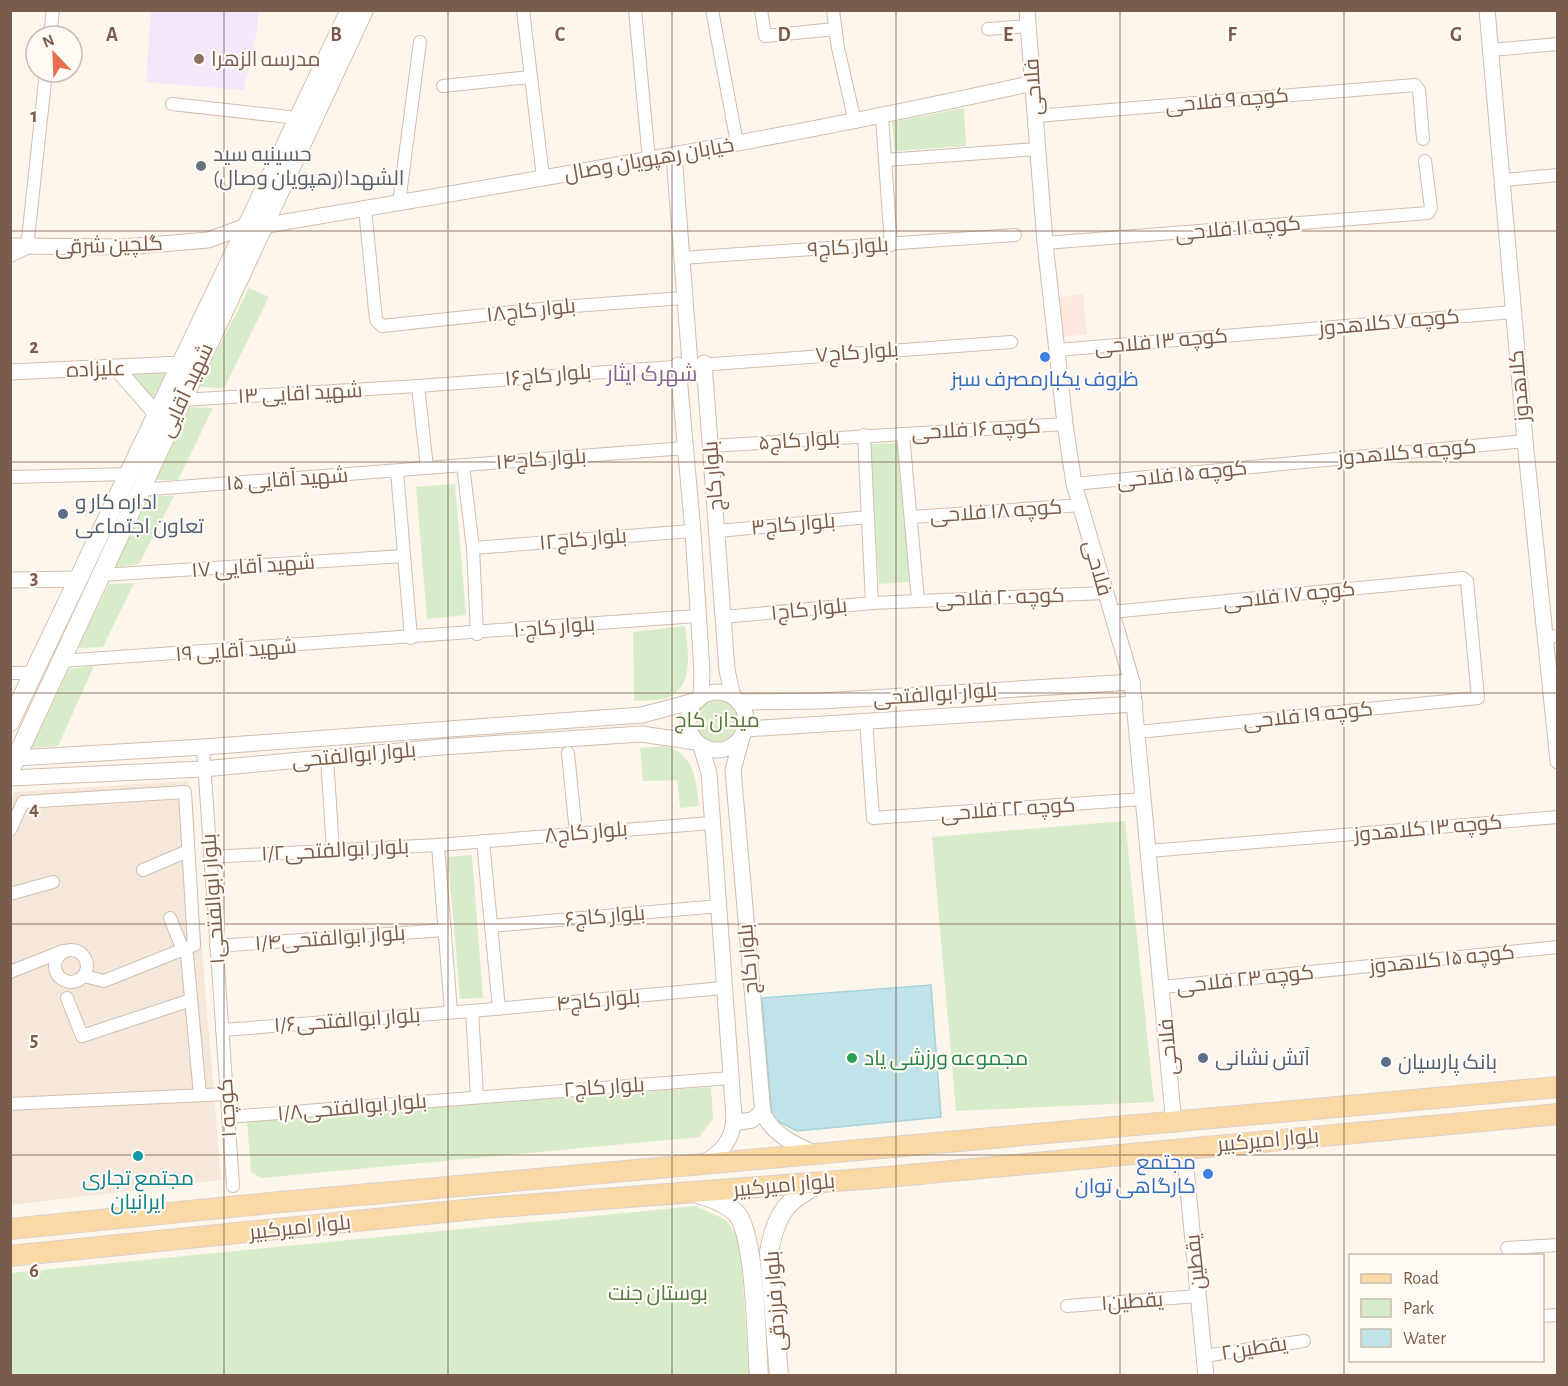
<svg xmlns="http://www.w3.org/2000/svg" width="1568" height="1386" viewBox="0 0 1568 1386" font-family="'Alegreya Sans',Cairo,sans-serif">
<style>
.residential{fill:#f5e8da}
.commercial{fill:#fde8e0}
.education{fill:#f3e8fa}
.green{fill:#d8ecc9}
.water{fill:#bfe3e8;stroke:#a5d3da;stroke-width:1.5}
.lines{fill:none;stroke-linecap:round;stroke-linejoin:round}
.minor-casing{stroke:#d1beb0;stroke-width:14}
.tertiary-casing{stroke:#d1beb0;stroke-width:17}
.secondary-casing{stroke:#d6c0b0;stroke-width:20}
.primary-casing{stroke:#dad1cd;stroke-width:22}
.minor{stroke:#fff;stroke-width:12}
.tertiary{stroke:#fff;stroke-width:15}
.secondary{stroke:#fff;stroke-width:18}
.primary{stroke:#fbd9a5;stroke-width:20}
.grid{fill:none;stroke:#7a5c4d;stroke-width:1.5;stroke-opacity:0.55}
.education-dot{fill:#8d6e63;stroke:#fffaf3;stroke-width:2}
.worship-dot{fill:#6b7280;stroke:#fffaf3;stroke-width:2}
.shop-dot{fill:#3f7fe0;stroke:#fffaf3;stroke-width:2}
.service-dot{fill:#5c6f8a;stroke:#fffaf3;stroke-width:2}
.leisure-dot{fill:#2e9e5b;stroke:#fffaf3;stroke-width:2}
.culture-dot{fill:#0f9aa8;stroke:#fffaf3;stroke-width:2}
.labels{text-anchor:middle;stroke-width:4.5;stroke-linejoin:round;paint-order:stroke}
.education-label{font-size:21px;fill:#785e54;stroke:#fffaf3;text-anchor:start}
.street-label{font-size:21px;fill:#7a5c4d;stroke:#fffaf3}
.worship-label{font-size:21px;fill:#5b616d;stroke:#fffaf3;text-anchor:start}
.shop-label{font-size:21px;fill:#366cbe;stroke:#fffaf3}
.service-label{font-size:21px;fill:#4e5e75;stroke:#fffaf3;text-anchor:start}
.park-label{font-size:21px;fill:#537a41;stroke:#fffaf3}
.leisure-label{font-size:21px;fill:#27864d;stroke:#fffaf3;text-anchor:start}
.culture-label{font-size:21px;fill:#0d838f;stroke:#fffaf3}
.neighbourhood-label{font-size:22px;fill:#846695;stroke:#fffaf3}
.grid-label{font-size:20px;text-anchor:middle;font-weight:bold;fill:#7a5c4d;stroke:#fffaf3;stroke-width:4.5;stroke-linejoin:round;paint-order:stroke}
</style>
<rect width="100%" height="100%" fill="#fdf6ec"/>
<path class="residential" d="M188 781 221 1180 11 1205V800L14 792Z"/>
<path class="commercial" d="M1083 294 1087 334 1055 338 1051 299Z"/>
<path class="education" d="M151 11H259L256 35 244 90 146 82Z"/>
<g class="green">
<path d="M964 108 966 146 895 151 892 122Z"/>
<path d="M249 288 269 297 224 388 199 387Z"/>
<path d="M127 373H171L157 405Z"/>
<path d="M189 407 213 408 178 480H155Z"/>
<path d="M898 443 911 582 879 584 870 444Z"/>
<path d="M455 484 466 615 427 619 416 487Z"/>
<path d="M149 496H174L139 564 115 567Z"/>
<path d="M134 583 103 647 78 648 109 584Z"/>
<path d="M685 626C688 651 696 690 663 699 654 701 643 700 634 701L633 632Z"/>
<path d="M94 666 58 746 31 748 69 669Z"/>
<circle cx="717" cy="720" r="23"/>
<path d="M667 746C695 756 696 780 699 806L680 808 677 780 643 781 640 748Z"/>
<path d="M1125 821 1154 1102 956 1111 932 837Z"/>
<path d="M472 855 483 998 460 999 448 857Z"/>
<path d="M711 1087 713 1119 699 1137 261 1178 251 1172 247 1121Z"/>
<path d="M696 1206 726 1220 740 1240 749 1375 11 1376V1273Z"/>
</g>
<path class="water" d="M931 985 941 1117 797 1131 772 1118 762 998Z"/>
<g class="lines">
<g class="minor-casing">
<g id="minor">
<path d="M523 10 543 177"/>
<path d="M635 10 649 160"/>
<path d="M712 10 737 143"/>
<path d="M761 10 765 36 835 29"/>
<path d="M833 10 838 48 855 122"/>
<path d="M988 29 1028 26"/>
<path d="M50 36 53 10"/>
<path d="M1491 50 1558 44"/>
<path d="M443 86 530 77"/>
<path d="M172 104 298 118"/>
<path d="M1036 116 1415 85 1419 90 1423 139"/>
<path d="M882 117 891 245"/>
<path d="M886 160 1037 149"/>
<path d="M1504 180 1558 175"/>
<path d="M399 203 420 42"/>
<path d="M365 209 376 320 382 326 560 307 684 298"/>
<path d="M1045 243 1428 213 1431 208 1425 161"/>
<path d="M10 256 27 248 46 72"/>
<path d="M682 258 1015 235"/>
<path d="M1057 350 1513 312"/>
<path d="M418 386 427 468"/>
<path d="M182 400 418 386 1011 342"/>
<path d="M903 434 918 600"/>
<path d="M864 435 872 603"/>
<path d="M710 446 1065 424"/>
<path d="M463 465 473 548 477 634"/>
<path d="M397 471 411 638"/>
<path d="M10 477 130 474"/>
<path d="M1074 484 1525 441"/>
<path d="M140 490 685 448"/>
<path d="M912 517 1081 505"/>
<path d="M718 531 868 517"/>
<path d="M473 548 692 531"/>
<path d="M101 575 404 556"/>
<path d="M1111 612 1463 578 1467 581 1478 698 1138 732"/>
<path d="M724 617 872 603 1105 593"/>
<path d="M1545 637 1558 636"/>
<path d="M61 661 697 616"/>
<path d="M10 673H33"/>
<path d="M866 720 873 818 1143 799"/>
<path d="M203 747 233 1186"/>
<path d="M568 753 576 833"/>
<path d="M327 758 333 850"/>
<path d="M10 830 23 802 185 792 194 945 104 981 84 976"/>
<path d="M483 841 499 1009"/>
<path d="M438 845 451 1012"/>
<path d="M1149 851 1558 817"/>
<path d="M210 857 438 845 711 823"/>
<path d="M143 870 188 851"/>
<path d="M10 894 53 882"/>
<path d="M170 918 183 950"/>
<path d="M491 926 719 906"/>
<path d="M216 946 445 930"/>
<circle cx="71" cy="966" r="16"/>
<path d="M187 955 200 1095"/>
<path d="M10 972 63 951"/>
<path d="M1162 987 1558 947"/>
<path d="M67 998 82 1036 191 1000"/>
<path d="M472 1011 477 1096"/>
<path d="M222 1030 472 1011 723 988"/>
<path d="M10 1104 227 1094"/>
<path d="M228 1117 730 1078"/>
<path d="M1507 1248 1558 1245"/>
<path d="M1067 1306 1198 1296"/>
<path d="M1542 1316 1558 1315"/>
<path d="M1204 1356 1304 1341"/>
</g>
</g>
<g class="tertiary-casing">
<g id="tertiary">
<path d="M1027 10 1045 243 1065 424 1074 484 1132 682 1174 1124"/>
<path d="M1487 10 1525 441 1558 761"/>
<path d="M674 155 690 364"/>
<path d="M262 226C520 182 778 140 1033 83"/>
<path d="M10 246 125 247 208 240 249 225"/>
<path d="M704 363 727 670 733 697"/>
<path d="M678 365 693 532 702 671 701 697"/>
<path d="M117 369 158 416"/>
<path d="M10 372 181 364"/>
<path d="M10 580 78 579"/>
<circle cx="717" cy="721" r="29"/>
<path d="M738 702 822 701 1132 682"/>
<path d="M745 729 1135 704"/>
<path d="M743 733 733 770 763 1114C775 1136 794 1144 816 1154"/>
<path d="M16 758 203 747 642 715 698 700"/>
<path d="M10 778 203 769 442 747 641 734 696 742"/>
<path d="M734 1117 740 1122 752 1120 763 1111"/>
<path d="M1184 1148 1206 1376"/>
<path d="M701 1164C722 1153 733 1140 734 1117L709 773 701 746"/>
</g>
</g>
<g class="secondary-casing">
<g id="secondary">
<path d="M10 722 350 10"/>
<path d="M10 771 364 10"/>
<path d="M695 1193C710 1198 725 1202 736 1213 756 1234 756 1342 759 1376"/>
<path d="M779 1376 769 1252C776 1214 786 1199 822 1183"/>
</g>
</g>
<g class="primary-casing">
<g id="primary">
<path d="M10 1229 270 1203 1558 1087"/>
<path d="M10 1256 485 1208 876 1178 1558 1114"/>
</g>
</g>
<use href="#minor" class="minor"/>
<use href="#tertiary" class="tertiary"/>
<use href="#secondary" class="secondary"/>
<use href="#primary" class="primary"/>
</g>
<path class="grid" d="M224 10V1376M448 10V1376M672 10V1376M896 10V1376M1120 10V1376M1344 10V1376M10 231H1558M10 462H1558M10 693H1558M10 924H1558M10 1155H1558"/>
<circle class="education-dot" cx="199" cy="59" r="6"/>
<circle class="worship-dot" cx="201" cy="166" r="6"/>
<g class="shop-dot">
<circle cx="1045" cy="357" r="6"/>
<circle cx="1208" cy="1174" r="6"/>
</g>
<g class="service-dot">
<circle cx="63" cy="514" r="6"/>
<circle cx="1203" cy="1058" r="6"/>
<circle cx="1386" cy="1062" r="6"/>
</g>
<circle class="leisure-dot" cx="852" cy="1058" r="6"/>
<circle class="culture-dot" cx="138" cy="1156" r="6"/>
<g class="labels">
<g class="education-label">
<text x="211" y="66">مدرسه الزهرا</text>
</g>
<g class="street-label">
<text transform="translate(1033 87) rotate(-94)" y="7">فلاحی</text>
<text transform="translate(1227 100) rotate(-5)" y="7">کوچه ۹ فلاحی</text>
<text transform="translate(649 159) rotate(-10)" y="7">خیابان رهپویان وصال</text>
<text transform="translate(1238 228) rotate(-5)" y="7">کوچه ۱۱ فلاحی</text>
<text transform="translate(109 245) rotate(-2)" y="7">گلچین شرقی</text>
<text transform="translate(848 247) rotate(-4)" y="7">بلوار کاج۹</text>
<text transform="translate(531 310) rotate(-6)" y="7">بلوار کاج۱۸</text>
<text transform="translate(1389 322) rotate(-5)" y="7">کوچه ۷ کلاهدوز</text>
<text transform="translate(1161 341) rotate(-5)" y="7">کوچه ۱۳ فلاحی</text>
<text transform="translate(857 352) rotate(-4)" y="7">بلوار کاج۷</text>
<text transform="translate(96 369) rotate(-2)" y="7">علیزاده</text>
<text transform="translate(548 375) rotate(-5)" y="7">بلوار کاج۱۶</text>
<text transform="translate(1519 386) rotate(-95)" y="7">کلاهدوز</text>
<text transform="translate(186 390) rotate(-65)" y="7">شهید آقایی</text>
<text transform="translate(300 393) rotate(-3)" y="7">شهید اقایی ۱۳</text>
<text transform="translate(976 429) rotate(-3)" y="7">کوچه ۱۶ فلاحی</text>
<text transform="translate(799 440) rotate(-4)" y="7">بلوار کاج۵</text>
<text transform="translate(1407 452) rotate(-5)" y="7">کوچه ۹ کلاهدوز</text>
<text transform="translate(541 459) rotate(-4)" y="7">بلوار کاج۱۴</text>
<text transform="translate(1182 474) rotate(-6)" y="7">کوچه ۱۵ فلاحی</text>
<text transform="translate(713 476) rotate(-95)" y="7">بلوار کاج</text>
<text transform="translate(287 479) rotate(-4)" y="7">شهید آقایی ۱۵</text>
<text transform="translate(996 511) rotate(-4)" y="7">کوچه ۱۸ فلاحی</text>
<text transform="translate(793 524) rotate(-5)" y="7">بلوار کاج۳</text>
<text transform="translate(583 539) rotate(-5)" y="7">بلوار کاج۱۲</text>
<text transform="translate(253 566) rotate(-4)" y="7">شهید آقایی ۱۷</text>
<text transform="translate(1098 568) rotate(74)" y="7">فلاحی</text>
<text transform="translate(1289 595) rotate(-6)" y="7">کوچه ۱۷ فلاحی</text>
<text transform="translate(1000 597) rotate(-2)" y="7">کوچه ۲۰ فلاحی</text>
<text transform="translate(809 609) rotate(-6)" y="7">بلوار کاج۱</text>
<text transform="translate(554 627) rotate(-5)" y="7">بلوار کاج۱۰</text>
<text transform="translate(236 650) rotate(-4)" y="7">شهید آقایی ۱۹</text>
<text transform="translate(935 694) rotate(-4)" y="7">بلوار ابوالفتحی</text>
<text transform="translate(1308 715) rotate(-6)" y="7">کوچه ۱۹ فلاحی</text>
<text transform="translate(354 755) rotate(-5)" y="7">بلوار ابوالفتحی</text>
<text transform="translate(1008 809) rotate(-4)" y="7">کوچه ۲۲ فلاحی</text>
<text transform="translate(1428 828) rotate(-5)" y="7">کوچه ۱۳ کلاهدوز</text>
<text transform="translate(586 832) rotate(-5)" y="7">بلوار کاج۸</text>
<text transform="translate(335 850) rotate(-3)" y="7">بلوار ابوالفتحی۱/۲</text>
<text transform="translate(213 899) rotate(-94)" y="7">بلوار ابوالفتحی۱</text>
<text transform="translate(605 916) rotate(-5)" y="7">بلوار کاج۶</text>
<text transform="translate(330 938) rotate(-4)" y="7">بلوار ابوالفتحی۱/۴</text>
<text transform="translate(748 959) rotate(-95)" y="7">بلوار کاج</text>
<text transform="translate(1442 959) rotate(-6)" y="7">کوچه ۱۵ کلاهدوز</text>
<text transform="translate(1245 979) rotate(-6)" y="7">کوچه ۲۳ فلاحی</text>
<text transform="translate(598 1000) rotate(-5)" y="7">بلوار کاج۴</text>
<text transform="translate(347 1020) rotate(-4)" y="7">بلوار ابوالفتحی۱/۶</text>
<text transform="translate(1168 1047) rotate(-95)" y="7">فلاحی</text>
<text transform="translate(604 1087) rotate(-4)" y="7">بلوار کاج۲</text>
<text transform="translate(352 1107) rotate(-5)" y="7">بلوار ابوالفتحی۱/۸</text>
<text transform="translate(227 1108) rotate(-94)" y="7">کوچه ۱</text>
<text transform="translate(1268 1140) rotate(-5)" y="7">بلوار امیرکبیر</text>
<text transform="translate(784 1185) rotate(-5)" y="7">بلوار امیرکبیر</text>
<text transform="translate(300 1227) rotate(-6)" y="7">بلوار امیرکبیر</text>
<text transform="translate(1195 1262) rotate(-96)" y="7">یقطین</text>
<text transform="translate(775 1301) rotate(-94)" y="7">بلوار فرزدقی</text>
<text transform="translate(1132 1301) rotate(-4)" y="7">یقطین۱</text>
<text transform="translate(1254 1348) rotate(-9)" y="7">یقطین۲</text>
</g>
<g class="worship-label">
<text x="213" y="161">حسینیه سید<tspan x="213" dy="24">الشهدا(رهپویان وصال)</tspan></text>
</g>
<g class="shop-label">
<text x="1045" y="386">ظروف یکبارمصرف سبز</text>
<text x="1196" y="1169" text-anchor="end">مجتمع<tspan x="1196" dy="24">کارگاهی توان</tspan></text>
</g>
<g class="service-label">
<text x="75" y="509">اداره کار و<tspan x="75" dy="24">تعاون اجتماعی</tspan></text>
<text x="1215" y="1065">آتش نشانی</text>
<text x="1398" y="1069">بانک پارسیان</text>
</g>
<g class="park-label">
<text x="717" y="727">میدان کاج</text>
<text x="658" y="1300">بوستان جنت</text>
</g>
<g class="leisure-label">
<text x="864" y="1065">مجموعه ورزشی یاد</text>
</g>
<g class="culture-label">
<text x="138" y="1185">مجتمع تجاری<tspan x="138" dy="24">ایرانیان</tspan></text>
</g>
<g class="neighbourhood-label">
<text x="652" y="381">شهرک ایثار</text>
</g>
</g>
<g class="grid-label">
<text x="112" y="41">A</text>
<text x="336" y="41">B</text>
<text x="560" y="41">C</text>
<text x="784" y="41">D</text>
<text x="1008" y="41">E</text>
<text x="1232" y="41">F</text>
<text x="1456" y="41">G</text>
<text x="34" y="122">1</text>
<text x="34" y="353">2</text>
<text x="34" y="584">3</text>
<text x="34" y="815">4</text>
<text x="34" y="1046">5</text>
<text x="34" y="1277">6</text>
</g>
<rect width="1568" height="1386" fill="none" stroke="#7a5c4d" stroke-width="24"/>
<rect x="1349" y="1254" width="195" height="108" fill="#fffaf3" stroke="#cabbb1" stroke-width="1.5"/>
<rect x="1361" y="1274" width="30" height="9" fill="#fbd9a5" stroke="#cabbb1" stroke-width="1.5"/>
<text x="1403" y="1284" font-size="18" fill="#7a5c4d">Road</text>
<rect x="1361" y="1299" width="30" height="18" fill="#d8ecc9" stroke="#cabbb1" stroke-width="1.5"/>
<text x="1403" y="1314" font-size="18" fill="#7a5c4d">Park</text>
<rect x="1361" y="1329" width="30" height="18" fill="#bfe3e8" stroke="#cabbb1" stroke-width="1.5"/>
<text x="1403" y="1344" font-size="18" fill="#7a5c4d">Water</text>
<g transform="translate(54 54) rotate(337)"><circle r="28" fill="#fffaf3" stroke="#cabbb1" stroke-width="1.5"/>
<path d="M0-4.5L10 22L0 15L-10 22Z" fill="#e76f51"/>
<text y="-9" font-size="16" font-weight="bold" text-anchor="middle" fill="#7a5c4d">N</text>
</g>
</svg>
